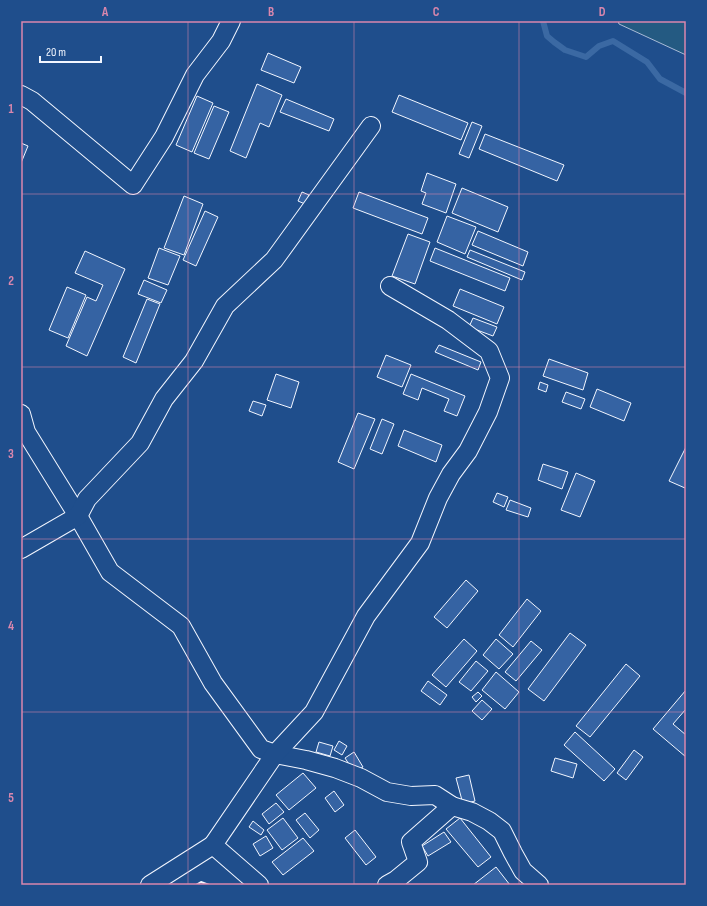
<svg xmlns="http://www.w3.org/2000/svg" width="707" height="906" viewBox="0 0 707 906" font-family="'Sofia Sans Condensed',sans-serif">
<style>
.green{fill:#245a82;stroke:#a8bbd7}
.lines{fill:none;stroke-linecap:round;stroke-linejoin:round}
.stream{stroke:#3b69a3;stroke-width:6}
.building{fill:#3563a3;stroke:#f2f6ff}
.minor-casing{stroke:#f2f6ff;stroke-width:20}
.minor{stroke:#1f4e8c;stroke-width:18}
.wall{stroke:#f2f6ff;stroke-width:2}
.grid{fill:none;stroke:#da87ad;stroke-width:1;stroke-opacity:0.55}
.neatline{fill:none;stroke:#da87ad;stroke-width:1.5}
.grid-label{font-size:13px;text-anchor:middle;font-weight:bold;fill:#da87ad}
</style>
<rect width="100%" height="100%" fill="#1f4e8c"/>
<path class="green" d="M618 21H686V55L619 24Z"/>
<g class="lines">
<path class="stream" d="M543 21 547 36 554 42 565 50 586 57 599 46 613 41 647 62 660 79 686 93"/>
</g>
<g class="building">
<path d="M268 53 301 67 294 83 261 70Z"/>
<path d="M257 84 282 95 269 127 260 123 246 158 230 151Z"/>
<path d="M399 95 468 123 461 140 392 112Z"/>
<path d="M197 96 213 103 192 152 176 145Z"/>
<path d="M286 99 334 119 329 131 280 112Z"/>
<path d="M214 106 229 112 209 159 194 153Z"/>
<path d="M472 122 482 126 469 158 459 154Z"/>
<path d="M485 134 564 165 557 181 479 149Z"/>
<path d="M21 143 28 146 21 163Z"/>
<path d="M427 173 456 184 446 213 422 204 426 193 421 191Z"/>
<path d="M462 188 508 207 498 232 452 213Z"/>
<path d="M302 192 309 195 305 204 298 201Z"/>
<path d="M359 192 428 218 422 234 353 208Z"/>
<path d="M184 196 203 204 184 255 164 248Z"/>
<path d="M205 211 218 217 196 266 183 260Z"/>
<path d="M447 216 476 227 465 254 437 242Z"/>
<path d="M478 231 528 252 523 266 472 245Z"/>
<path d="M408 234 430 242 415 284 392 276Z"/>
<path d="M159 248 180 256 168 285 148 278Z"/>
<path d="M435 248 510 278 505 291 430 261Z"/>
<path d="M470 250 525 272 522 280 467 257Z"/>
<path d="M85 251 125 269 87 356 66 346 87 297 96 301 103 285 75 273Z"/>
<path d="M144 280 167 290 161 303 138 294Z"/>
<path d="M67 287 86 295 68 338 49 330Z"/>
<path d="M460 289 504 307 497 324 453 306Z"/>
<path d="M147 299 160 304 136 363 123 357Z"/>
<path d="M473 318 497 327 493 336 469 327Z"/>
<path d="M439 345 481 362 478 370 435 352Z"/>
<path d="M386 355 411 365 402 387 377 377Z"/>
<path d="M549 359 588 373 583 390 543 376Z"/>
<path d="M276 374 299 382 291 408 267 400Z"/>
<path d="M411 374 465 396 457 416 444 411 449 399 422 388 418 400 403 394Z"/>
<path d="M540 382 548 385 546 392 538 389Z"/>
<path d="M597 389 631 403 624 421 590 407Z"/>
<path d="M566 392 585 399 581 409 562 402Z"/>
<path d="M253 401 266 405 262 416 249 411Z"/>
<path d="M358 413 375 419 354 469 338 462Z"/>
<path d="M382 419 394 424 382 454 370 449Z"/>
<path d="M404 430 442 445 436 462 398 446Z"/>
<path d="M686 447V485L685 488 669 481Z"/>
<path d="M543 464 568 472 562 489 538 480Z"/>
<path d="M576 473 595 481 580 517 561 510Z"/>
<path d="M497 493 508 497 504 507 493 502Z"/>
<path d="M510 500 531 508 528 517 506 510Z"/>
<path d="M466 580 478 591 447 628 434 617Z"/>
<path d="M527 599 541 611 513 647 499 635Z"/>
<path d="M570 633 586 645 544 701 528 689Z"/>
<path d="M464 639 477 651 446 687 432 675Z"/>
<path d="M496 639 513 654 499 669 483 655Z"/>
<path d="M531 641 542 650 516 681 505 672Z"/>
<path d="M476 661 488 671 471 691 459 682Z"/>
<path d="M626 664 640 676 590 737 576 726Z"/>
<path d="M496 672 519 692 505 709 482 690Z"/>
<path d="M428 681 447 695 440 705 421 691Z"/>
<path d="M686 690V709L673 724 686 735V757L653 729Z"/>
<path d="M478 692 482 696 476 702 472 697Z"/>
<path d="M482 700 492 709 482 720 472 711Z"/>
<path d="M575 732 615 769 604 781 564 745Z"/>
<path d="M339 741 347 746 342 755 334 750Z"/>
<path d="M319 742 333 746 330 756 316 752Z"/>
<path d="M634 750 643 757 626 780 617 773Z"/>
<path d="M354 752 363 767 354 772 345 758Z"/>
<path d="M555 758 577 764 573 778 551 771Z"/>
<path d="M303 773 316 788 289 810 276 795Z"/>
<path d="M469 775 475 801 463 804 456 778Z"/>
<path d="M334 791 344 805 335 812 325 798Z"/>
<path d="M276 803 284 812 269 824 262 814Z"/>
<path d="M305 813 319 830 310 838 296 820Z"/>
<path d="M283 818 298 838 282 850 267 830Z"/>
<path d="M460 818 491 857 478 867 446 829Z"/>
<path d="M253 821 264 830 261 835 249 827Z"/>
<path d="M355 830 376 857 366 865 345 838Z"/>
<path d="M444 832 451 842 428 856 422 846Z"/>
<path d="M266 836 273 848 260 856 253 844Z"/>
<path d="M303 838 314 851 283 875 272 862Z"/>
<path d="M496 867 510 885H473Z"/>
</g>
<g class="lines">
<g class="minor-casing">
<g id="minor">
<path d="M21 95 32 101 133 185 164 137 195 75 221 41 231 21"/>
<path d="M21 414 26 432 78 516 110 572 181 626 213 683 261 749 275 754 306 760 335 768 361 778 387 792 411 796 435 795 452 806 472 812 489 821 502 831 513 853 523 871 539 885"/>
<path d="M21 549 78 516 87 499 140 443 164 399 194 361 225 306 274 260 371 126"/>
<path d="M213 845 275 754 314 712 366 616 420 543 438 498 451 474 468 451 488 412 500 378 489 351 448 320 390 286"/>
<path d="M150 885 213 845 259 885"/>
<path d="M387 885 396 880 418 862 411 842 452 806"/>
</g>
</g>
<use href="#minor" class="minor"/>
<path class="wall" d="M196 885 201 882 209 885"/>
</g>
<path class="grid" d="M188 21V885M354 21V885M519 21V885M21 194H686M21 367H686M21 539H686M21 712H686"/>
<rect width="707" height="906" fill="none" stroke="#1f4e8c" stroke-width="44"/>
<path d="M40 56v6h61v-6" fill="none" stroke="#f2f6ff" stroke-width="2"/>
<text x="46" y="56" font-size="12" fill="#f2f6ff" stroke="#1f4e8c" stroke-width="3" paint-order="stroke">20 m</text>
<rect x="22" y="22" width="663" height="862" class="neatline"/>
<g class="grid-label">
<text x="105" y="16">A</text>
<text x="271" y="16">B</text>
<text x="436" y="16">C</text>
<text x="602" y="16">D</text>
<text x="11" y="113">1</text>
<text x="11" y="285">2</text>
<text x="11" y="458">3</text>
<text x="11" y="630">4</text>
<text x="11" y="802">5</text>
</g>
</svg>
